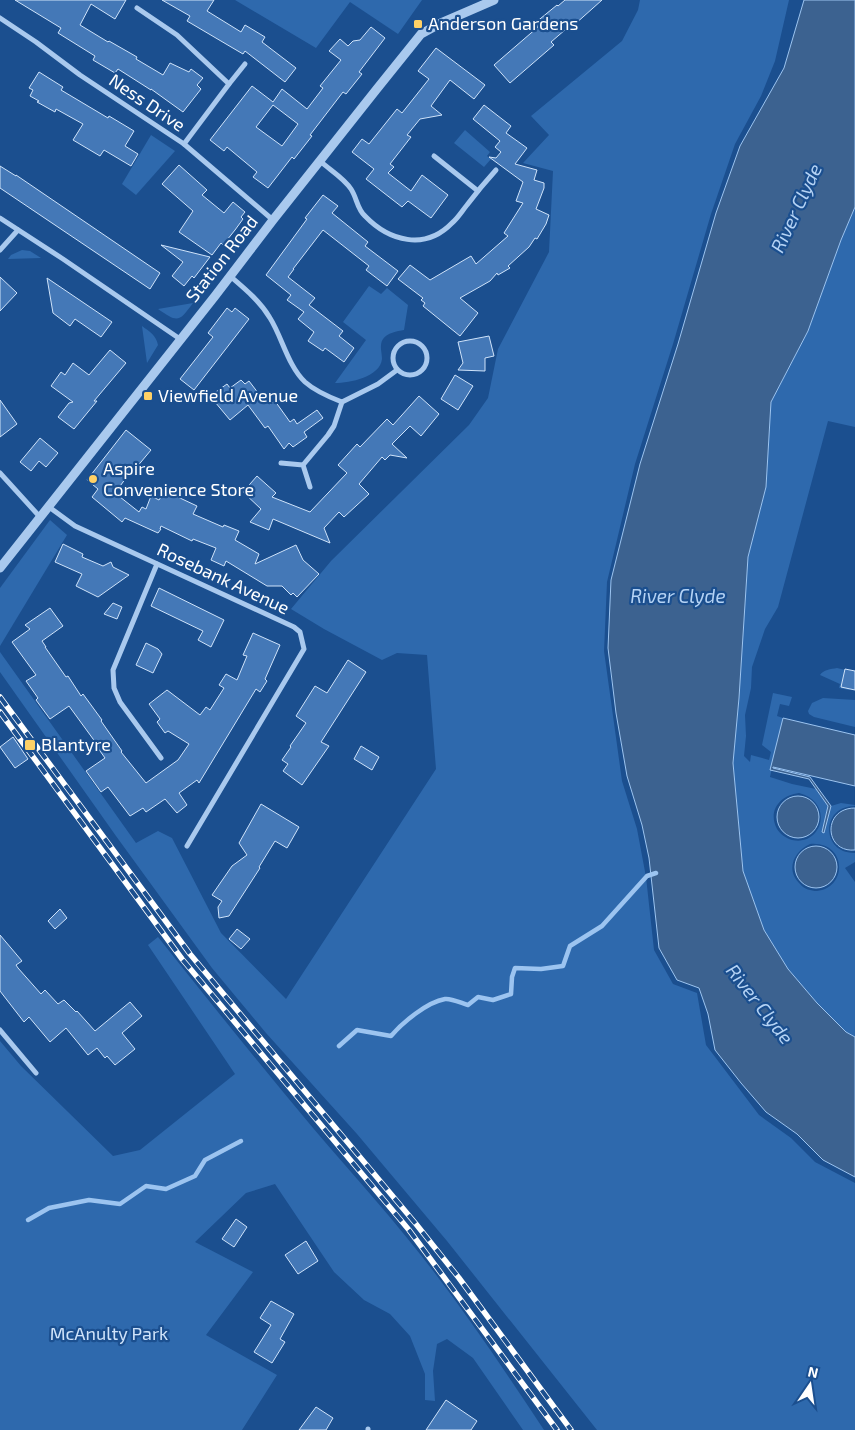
<svg xmlns="http://www.w3.org/2000/svg" width="855" height="1430" viewBox="0 0 855 1430" font-family="'Exo 2',sans-serif">
<style>
.green{fill:#2e69ad;fill-rule:evenodd}
.water{fill:#3c6290;stroke:#9cc4f0}
.lines{fill:none;stroke-linecap:round;stroke-linejoin:round}
.stream{stroke:#9cc4f0;stroke-width:4.5}
.building{fill:#4478b7;stroke:#cfe3fa;fill-rule:evenodd}
.minor{stroke:#a9c9ee;stroke-width:5}
.tertiary{stroke:#a9c9ee;stroke-width:9}
.rail-casing{stroke:#fff;stroke-width:5.5}
.rail{stroke:#1b4f8f;stroke-width:4;stroke-dasharray:11;stroke-linecap:butt}
.poi-dot{fill:#ffd166;stroke:#1b4f8f;stroke-width:2}
.labels{text-anchor:middle;stroke-width:4.5;stroke-linejoin:round;paint-order:stroke}
.poi-label{font-size:18px;fill:#fff;stroke:#1b4f8f;text-anchor:start}
.street-label{font-size:18px;fill:#fff;stroke:#1b4f8f}
.park-label{font-size:18px;fill:#cfe3fa;stroke:#1b4f8f}
.water-label{font-size:19px;font-style:italic;fill:#b5d3f5;stroke:#1b4f8f}
</style>
<rect width="100%" height="100%" fill="#1b4f8f"/>
<g class="green">
<path d="M235 0H422L398 34 350 2 316 48Z"/>
<path d="M640 0H789L775 61 761 96 735 144 711 214 673 344 635 464 607 582 604 651 622 781 637 829 646 877 654 950 673 984 697 993 706 1045 759 1115 791 1138 815 1162 855 1183V1430H597L447 1241 357 1134 266 1033 212 968 116 836 0 672V652L136 843 158 831 172 838 221 933 286 999 436 769 427 655 397 653 382 660 324 629 291 609 331 561 469 425 488 398 498 349 549 252 553 171 523 163 549 135 531 116 622 41 638 10Z"/>
<path d="M465 130 490 152 487 156 491 159 484 167 454 143Z"/>
<path d="M151 135 175 151 136 195 122 184Z"/>
<path d="M855 207V427L828 421 778 607 765 629 752 667 751 688 745 715 746 736 744 756 750 762 751 755 769 760 771 752 762 745 773 693 792 697 789 706 780 704 777 716 783 718 770 777 792 784 816 789 828 806 822 832H824L831 806 841 803 855 805V806C820 806 821 854 855 853V862L845 868 855 882V1037L846 1032 817 1003 788 969 764 930 743 871 733 763 739 698 748 557 766 487 771 402 808 331 841 240ZM799 793C835 802 822 847 792 840 786 838 780 834 777 829 767 810 781 795 799 793ZM810 844C847 841 848 888 817 891 811 891 804 889 800 884 785 870 794 851 810 844Z"/>
<path d="M22 250 30 251 41 258 8 259 11 255Z"/>
<path d="M369 286 381 294 387 288 408 305 404 330C397 331 387 333 383 339 379 345 382 352 382 359 380 377 350 383 335 383L366 340 343 322Z"/>
<path d="M193 303C179 322 178 323 158 309Z"/>
<path d="M142 326C150 332 156 335 158 345L147 363Z"/>
<path d="M50 520 67 535 0 646V588Z"/>
<path d="M837 668 845 670 841 686 851 689 849 690 839 688 840 684 820 675C823 670 831 669 837 668Z"/>
<path d="M823 698 855 700V727L814 717 809 714 808 711 812 703Z"/>
<path d="M158 937C209 1001 260 1065 313 1128 354 1176 396 1222 434 1272 473 1323 509 1377 544 1430H523L473 1358 447 1339 437 1344 433 1371 435 1401 425 1400V1374L410 1336 390 1314 364 1300 334 1272 275 1184 246 1193 195 1242 253 1272 206 1335 277 1375 242 1430H0V1041L21 1066 113 1156 140 1150 235 1074 148 945Z"/>
</g>
<g class="water">
<path d="M804 0H855V207L841 240 808 331 771 402 766 487 748 557 739 698 733 763 743 871 764 930 788 969 817 1003 846 1032 855 1037V1177L823 1160 797 1134 766 1112 741 1083 715 1050 708 1014 699 988 677 980 659 948 649 858 642 825 627 776 616 713 608 648 611 580 640 464 678 344 716 213 740 146 784 68Z"/>
<path d="M783 718 855 735V786L773 767V768L810 777 831 806 824 833 822 832 828 806 809 779 770 770Z"/>
<circle cx="798" cy="817" r="21"/>
<path d="M855 808V850C824 853 822 808 855 808Z"/>
<circle cx="816" cy="867" r="21"/>
</g>
<g class="lines">
<g class="stream">
<path d="M339 1046 357 1030 391 1036C402 1023 427 1002 445 999 451 998 461 1003 468 1005L478 997 493 1000 511 994 512 977 515 968 541 969 563 966 570 946 602 926 647 876 656 873"/>
<path d="M28 1220 49 1208 89 1200 120 1204 146 1186 166 1189 195 1176 205 1160 241 1141"/>
</g>
</g>
<g class="building">
<path d="M15 0H126L115 19 91 4 80 25 108 42 109 41 137 57 136 59 163 75 170 63 189 72 191 69 203 78 197 85 201 89 183 112 151 89V90L118 69 115 73 93 60 95 56 58 33 61 28Z"/>
<path d="M162 0H214L207 11 241 32 245 25 265 37 262 42 296 68 285 82 245 51 243 54 187 21 190 16Z"/>
<path d="M565 0H602L574 25 573 23 551 42 554 45 510 83 494 65 538 27 535 23 557 5 558 6Z"/>
<path d="M371 27 385 38 359 72 362 74 346 94 343 92 310 135 312 136 294 159 292 157 268 188 253 177 257 172 227 147 224 151 210 140 252 86 273 102 282 89 307 109 323 88 320 86 341 60 329 51 340 39 348 46 353 41 360 40ZM273 105 298 124 282 146 256 127Z"/>
<path d="M436 48 485 85 474 99 450 80 431 106 442 115 420 119 407 135 411 137 390 164 394 167 388 173 411 191 422 175 448 195 431 218 408 201 402 207 366 179 374 169 352 152 362 139 369 144 397 109 402 113 429 79 418 71Z"/>
<path d="M39 72 63 87 61 90 108 118 109 116 134 131 125 146 138 154 131 166 104 150 100 156 73 140 83 124 56 109 55 112 37 102 39 101 30 96 33 90 29 88Z"/>
<path d="M484 105 511 126 506 133 527 148 515 164 537 170 534 180 544 183V188L536 209 549 215 546 224 537 239 535 238 529 247 508 266 510 268 498 275 497 273 490 281 460 298 478 313 460 336 423 306 425 303 421 300 423 298 398 279 410 265 430 280 471 256 476 264 508 236 504 233 523 203 516 201 523 182 489 157 496 158 501 152 495 147 500 141 473 119Z"/>
<path d="M179 165 207 190 202 195 224 213 233 202 245 212 241 217 243 219 235 230 223 245 221 243 212 255 179 232 193 211 162 184Z"/>
<path d="M0 166 16 176V175L160 273 150 289 0 188Z"/>
<path d="M323 195 338 206 332 213 368 242 365 246 398 271 387 286 366 270 369 266 323 230 293 269H294L288 277 315 298 309 305 343 331 339 336 354 348 344 362 325 348 323 351 308 341 314 332 298 319 304 312 287 300 291 295 266 275 307 219 305 218Z"/>
<path d="M161 245 210 257 194 278 192 276 184 286 172 276 183 262Z"/>
<path d="M0 277 17 293 0 311Z"/>
<path d="M47 278 112 322 101 337 75 319 70 326 53 313Z"/>
<path d="M227 308 232 312 235 308 249 319 194 390 180 379 213 337 208 333Z"/>
<path d="M489 336 494 356 485 358V371L458 370 463 363 458 342Z"/>
<path d="M110 350 126 363 94 401H97L74 429 58 417 69 403 73 402 51 386 61 372 65 375 73 363 89 375Z"/>
<path d="M455 375 473 386 458 410 441 399Z"/>
<path d="M241 380 245 384 249 381 265 402 267 400 270 404 275 401 290 422 294 419 297 424 317 410 323 418 304 432 307 437 293 447 289 443 284 449 268 426 265 428 248 405 230 420 210 396 227 384 230 388Z"/>
<path d="M419 396 439 414 421 436 410 426 392 444 407 458 390 455 385 460 382 457 359 484 369 494 344 517 339 512 324 528 330 543 273 519 269 530 250 522 261 509 243 492 257 476 276 493 272 497 310 512 347 473 338 465 357 444 360 447 387 419 393 425Z"/>
<path d="M0 400 17 424 0 437Z"/>
<path d="M126 430 151 450 136 468 134 467 115 493 139 512 142 507 146 509 151 496 159 500 165 491 197 506 193 514 223 527 224 525 239 531 235 540 259 554 255 564 296 545 303 560 319 574 297 597 293 593 291 595 282 586H267L226 561 224 566 211 560 216 548 193 539 192 541 161 526 160 529H161L158 533 125 518 122 522 92 497 98 489 87 480Z"/>
<path d="M40 438 58 453 46 467 39 461 31 471 20 462Z"/>
<path d="M63 544 83 554 82 557 103 566 111 562 113 567 129 575 98 597 76 586 82 574 55 562Z"/>
<path d="M159 588 224 620 211 647 198 640 203 631 151 606Z"/>
<path d="M113 603 122 607 117 619 104 614Z"/>
<path d="M50 608 63 626 42 641 46 647H45L66 677 68 676 81 696 83 694 102 720 101 721 122 751 121 752 146 783 178 760 189 744 168 731 165 733 157 722 160 719 149 704 167 690 200 715 206 707 210 710 224 688 219 685 226 674 237 680 247 656 243 655 253 633 280 645 265 679 267 681 260 692 256 689 199 783 197 780 179 793 187 805 177 813 165 799 146 812 143 808 130 816 108 787 101 792 86 771 105 758 95 744 96 743 69 706 50 719 36 700 38 698 26 681 36 675 12 642 30 629 25 625Z"/>
<path d="M146 643 158 649 162 654 153 673 136 665Z"/>
<path d="M348 660 366 672 321 742 329 746 302 785 283 771 288 764 282 760 291 747 290 746 306 723 296 716 315 686 327 693Z"/>
<path d="M845 669 855 671V690L841 687Z"/>
<path d="M13 737 28 759 15 768 0 747Z"/>
<path d="M361 746 379 757 372 770 354 759Z"/>
<path d="M261 804 299 827 287 848 275 841 259 867 260 868 229 916 219 918 218 907 222 901 212 895 232 866 247 855 239 843Z"/>
<path d="M60 909 67 918 55 929 48 921Z"/>
<path d="M237 929 250 939 241 949 229 939Z"/>
<path d="M0 935 22 961 16 965 18 968 41 994 45 990 58 1004 64 1000 76 1012 77 1011 95 1031 130 1002 142 1016 122 1033 135 1049 115 1065 107 1056 105 1058 97 1048 88 1055 66 1028 50 1042 29 1017 24 1022 0 991Z"/>
<path d="M236 1219 247 1227 234 1247 222 1239Z"/>
<path d="M306 1241 318 1261 298 1274 285 1255Z"/>
<path d="M271 1301 294 1314 280 1339 285 1342 272 1363 254 1352 271 1325 260 1318Z"/>
<path d="M446 1400 477 1421 471 1430H426Z"/>
<path d="M316 1407 333 1418 326 1430H299Z"/>
</g>
<g class="lines">
<g class="minor">
<path d="M137 8 177 35 229 84 184 144"/>
<path d="M0 18 36 42 80 75 184 144 273 220"/>
<path d="M229 84 245 64"/>
<path d="M434 156 478 191"/>
<path d="M320 161C330 170 344 178 351 189 357 198 357 209 365 216 389 241 425 251 452 223 458 218 462 211 467 205 476 193 486 181 496 170"/>
<path d="M0 218 63 259 180 339"/>
<path d="M0 250 18 230"/>
<path d="M230 276C244 288 260 301 270 318 282 337 288 366 305 382 315 391 329 397 342 402L378 384 397 370"/>
<circle cx="410" cy="358" r="17"/>
<path d="M281 463 303 465 310 487"/>
<path d="M303 465 328 435 334 426 342 402"/>
<path d="M0 473 40 517"/>
<path d="M49 507 75 526 294 627 300 632 304 649 187 846"/>
<path d="M157 564 113 670 114 688 120 702 161 758"/>
<path d="M0 1030 36 1073"/>
<path d="M368 1430V1429"/>
</g>
<path class="tertiary" d="M0 568 215 296 273 220 376 90 421 34 441 23 494 0"/>
<g class="rail-casing">
<g id="rail">
<path d="M0 697 190 954 416 1224 459 1278 571 1430"/>
<path d="M0 712 182 959 409 1230 557 1430"/>
</g>
</g>
<use href="#rail" class="rail"/>
</g>
<g class="poi-dot">
<rect x="413" y="19" width="10" height="10" rx="2.5"/>
<rect x="143" y="391" width="10" height="10" rx="2.5"/>
<circle cx="93" cy="479" r="5"/>
<rect x="24" y="739" width="12" height="12" rx="2.5"/>
</g>
<g class="labels">
<g class="poi-label">
<text x="428" y="30">Anderson Gardens</text>
<text x="158" y="402">Viewfield Avenue</text>
<text x="103" y="475">Aspire<tspan x="103" dy="21">Convenience Store</tspan></text>
<text x="41" y="751">Blantyre</text>
</g>
<g class="street-label">
<text transform="translate(147 103) rotate(34)" y="6">Ness Drive</text>
<text transform="translate(222 259) rotate(-52)" y="6">Station Road</text>
<text transform="translate(223 579) rotate(25)" y="6">Rosebank Avenue</text>
</g>
<g class="park-label">
<text x="109" y="1340">McAnulty Park</text>
</g>
<g class="water-label">
<text transform="translate(796 208) rotate(-65)" y="7">River Clyde</text>
<text x="678" y="603">River Clyde</text>
<text transform="translate(760 1004) rotate(52)" y="7">River Clyde</text>
</g>
</g>
<g transform="translate(810 1385) rotate(13)" stroke="#1b4f8f" stroke-width="4" paint-order="stroke">
<path d="M0-4L9 19L0 12L-9 19Z" fill="#ffffff"/>
<text y="-8" font-size="14" font-weight="bold" text-anchor="middle" fill="#ffffff">N</text>
</g>
</svg>
